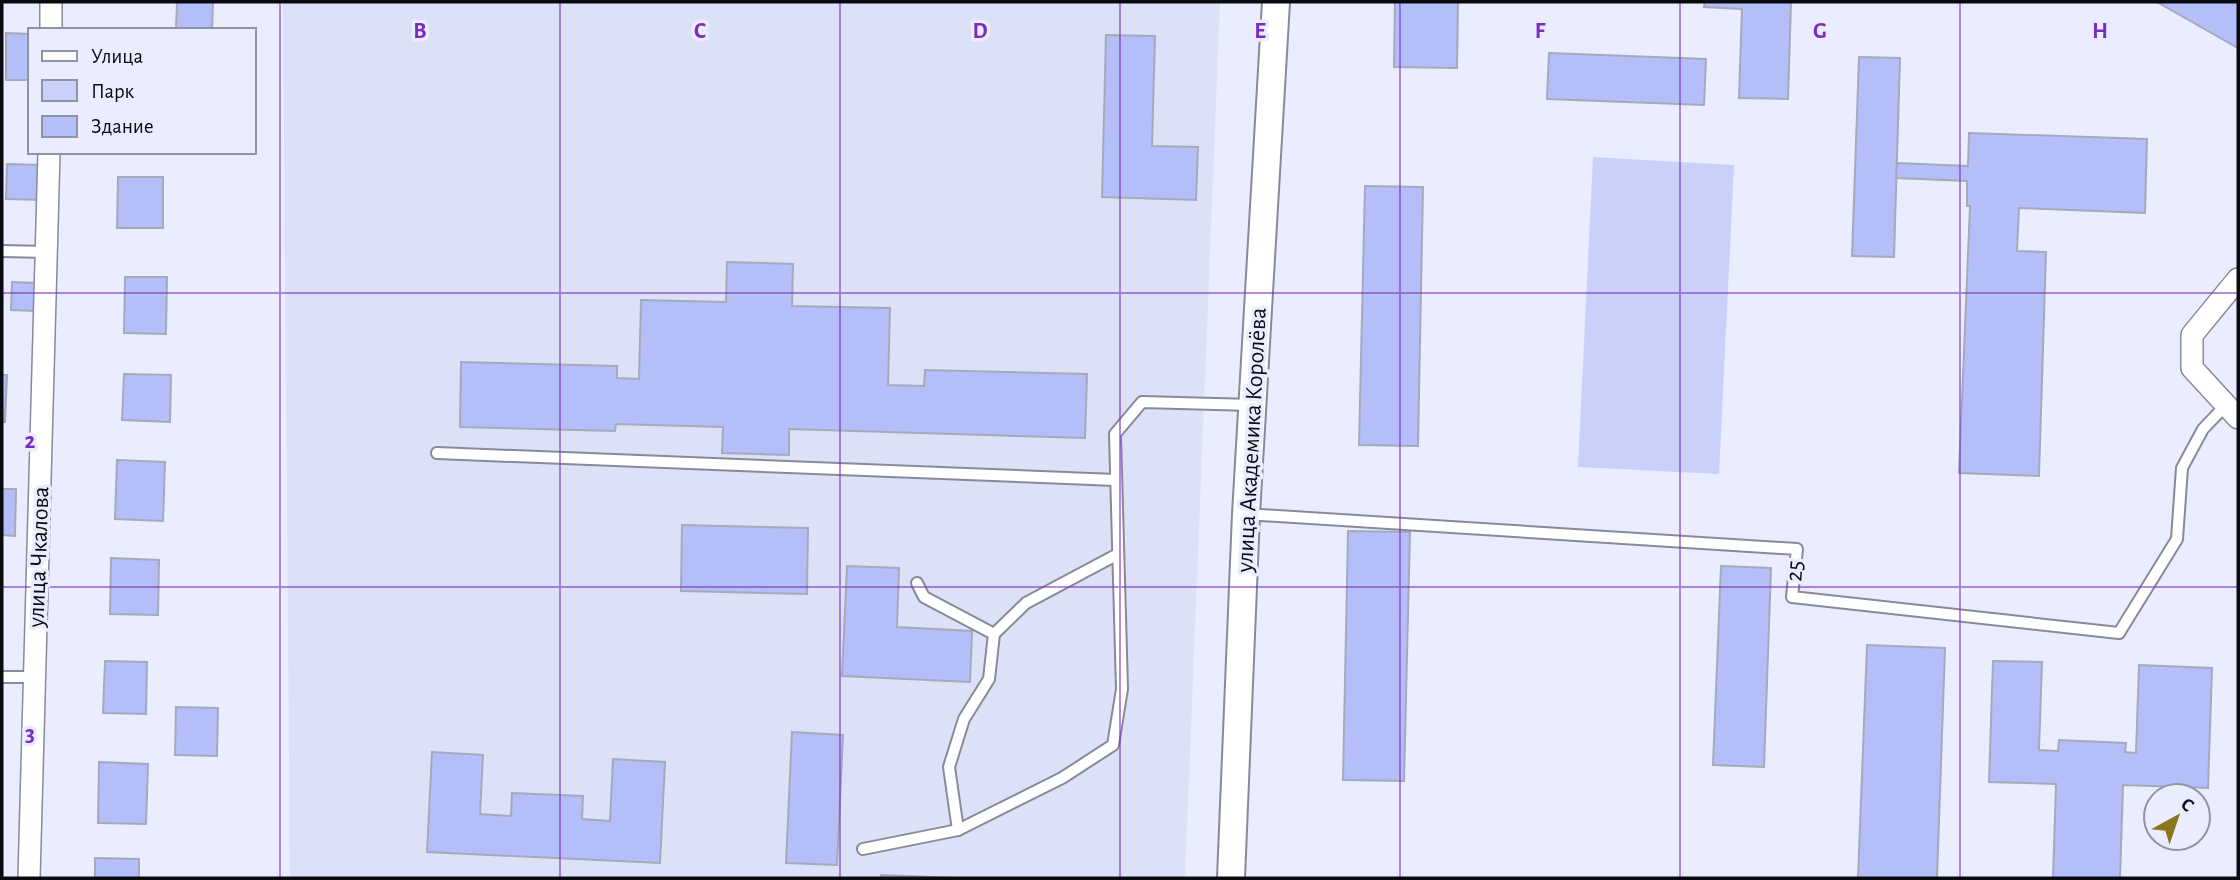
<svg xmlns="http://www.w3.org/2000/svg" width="2240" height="880" viewBox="0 0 2240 880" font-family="'Alegreya Sans',sans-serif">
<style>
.built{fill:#dce1f8}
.green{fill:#c9d1fa}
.building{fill:#b4bef9;stroke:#a6a9b9;stroke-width:2}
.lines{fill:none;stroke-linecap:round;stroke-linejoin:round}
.service-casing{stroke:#878a99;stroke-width:14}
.minor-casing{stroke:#878a99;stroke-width:24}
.tertiary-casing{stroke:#878a99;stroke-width:30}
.service{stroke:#fff;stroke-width:10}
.minor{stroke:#fff;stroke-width:21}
.tertiary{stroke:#fff;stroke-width:26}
.grid{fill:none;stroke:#7b2cbf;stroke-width:2;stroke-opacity:0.55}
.labels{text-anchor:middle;stroke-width:7;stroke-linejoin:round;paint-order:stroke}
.street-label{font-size:24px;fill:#0a0b11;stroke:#eaedff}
.grid-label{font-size:23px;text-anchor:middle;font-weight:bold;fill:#7b2cbf;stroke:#eaedff;stroke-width:7;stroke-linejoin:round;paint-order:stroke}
</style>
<rect width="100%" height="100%" fill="#eaedff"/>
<path class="built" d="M283 2H1220L1185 878H290Z"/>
<path class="green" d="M1593 157 1734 165 1719 474 1578 467Z"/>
<g class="building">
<path d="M177 2H213L212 30H176Z"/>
<path d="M1395 2H1458L1457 68 1394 67Z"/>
<path d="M1705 2H1791L1788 99 1739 98 1742 9 1704 7Z"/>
<path d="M2157 2H2238V48Z"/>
<path d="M6 33 30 34V80H6Z"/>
<path d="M1106 35 1155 36 1152 146 1198 147 1196 200 1102 197Z"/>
<path d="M1549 53 1706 59 1704 105 1547 99Z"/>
<path d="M1859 57 1900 58 1894 257 1852 256Z"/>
<path d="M1969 133 2147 139 2145 213 2019 208 2017 251 2046 252 2039 476 1959 473 1970 206H1967V181L1896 178 1897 163 1968 166Z"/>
<path d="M7 164 42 165V200L6 199Z"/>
<path d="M118 177H163V228H117Z"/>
<path d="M1365 186 1423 187 1418 446 1359 445Z"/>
<path d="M727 262 793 264 792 306 890 308 888 385 924 386 925 370 1087 374 1085 438 789 429V455L722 453 723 427 616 424 615 431 460 427 461 362 617 366V378L639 379 641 300 726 302Z"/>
<path d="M125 277H167L166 334 124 333Z"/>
<path d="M12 282 37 283 36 311 11 310Z"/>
<path d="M124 374 171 375 170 422 122 420Z"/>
<path d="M2 375H7L5 422H2Z"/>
<path d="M117 460 165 462 163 521 115 519Z"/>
<path d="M2 489H16L15 536 2 535Z"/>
<path d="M682 525 808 528 807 594 681 591Z"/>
<path d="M1348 531 1410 532 1404 781 1343 780Z"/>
<path d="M111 558 159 560 158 615 110 614Z"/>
<path d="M847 566 899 568 897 627 972 631 970 682 842 676Z"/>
<path d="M1721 566 1771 568 1764 767 1713 765Z"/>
<path d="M1867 645 1945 648 1937 878H1858Z"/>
<path d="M105 661 147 662 146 714 103 713Z"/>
<path d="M1993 661 2042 662 2039 750 2058 751 2059 740 2126 743 2125 752 2136 753 2139 665 2212 668 2208 788 2123 785 2120 878H2053L2056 784 1989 782Z"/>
<path d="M176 707 218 708 217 756 175 755Z"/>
<path d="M792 732 843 735 837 865 786 863Z"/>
<path d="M432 752 483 755 480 814 511 816 512 793 583 796 582 819 610 821 613 759 665 762 660 863 427 852Z"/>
<path d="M99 762 148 764 146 824 98 823Z"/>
<path d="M95 858 139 859V878H95Z"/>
<path d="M881 875 957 878H881Z"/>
</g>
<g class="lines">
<g class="service-casing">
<g id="service">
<path d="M2 251 48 252"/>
<path d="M437 453 1116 480"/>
<path d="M1246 514 1797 549 1792 597 2119 633 2177 539 2182 468 2203 429 2225 406"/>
<path d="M917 583 924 597 994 634"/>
<path d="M2 677H33"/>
<path d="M958 830 949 767 964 719 989 679 994 634 1026 603 1118 554"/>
<path d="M863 849 958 830 1062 778 1113 745 1122 689 1115 434 1142 402 1252 405"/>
</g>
</g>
<g class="minor-casing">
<g id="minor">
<path d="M51 30V2"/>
<path d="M2238 279 2192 335V368L2238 418"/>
<path d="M29 878 49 152"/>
</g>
</g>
<g class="tertiary-casing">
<path id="tertiary" d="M1231 878 1246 514 1276 2"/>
</g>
<use href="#service" class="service"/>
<use href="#minor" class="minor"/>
<use href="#tertiary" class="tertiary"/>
</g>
<path class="grid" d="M280 2V878M560 2V878M840 2V878M1120 2V878M1400 2V878M1680 2V878M1960 2V878M2 293H2238M2 587H2238"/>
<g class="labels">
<g class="street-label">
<text transform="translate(1251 440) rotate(-87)" y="8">улица Академика Королёва</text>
<text transform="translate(38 557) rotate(-88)" y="8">улица Чкалова</text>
<text transform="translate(1794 571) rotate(-86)" y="8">25</text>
</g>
</g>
<g class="grid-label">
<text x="420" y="38">B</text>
<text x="700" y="38">C</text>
<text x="980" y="38">D</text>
<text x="1260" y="38">E</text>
<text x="1540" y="38">F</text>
<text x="1820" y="38">G</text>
<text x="2100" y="38">H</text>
<text x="30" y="448">2</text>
<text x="30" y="741">3</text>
</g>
<rect width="2240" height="880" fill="none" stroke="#0a0b11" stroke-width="7"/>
<rect x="28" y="28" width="228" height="126" fill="#eaedff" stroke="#9093a0" stroke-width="2"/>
<rect x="42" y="51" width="35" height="10" fill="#ffffff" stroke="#9093a0" stroke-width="2"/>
<text x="91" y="63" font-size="21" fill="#0a0b11">Улица</text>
<rect x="42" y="80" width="35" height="21" fill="#c9d1fa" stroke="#9093a0" stroke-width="2"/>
<text x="91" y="98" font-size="21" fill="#0a0b11">Парк</text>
<rect x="42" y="116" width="35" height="21" fill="#b4bef9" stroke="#9093a0" stroke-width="2"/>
<text x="91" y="133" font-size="21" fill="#0a0b11">Здание</text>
<g transform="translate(2177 817) rotate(40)"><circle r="33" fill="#eaedff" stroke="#9093a0" stroke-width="2"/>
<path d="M0-5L12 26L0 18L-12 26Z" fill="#8a771b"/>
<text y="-10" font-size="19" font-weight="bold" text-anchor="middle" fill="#0a0b11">С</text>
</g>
</svg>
